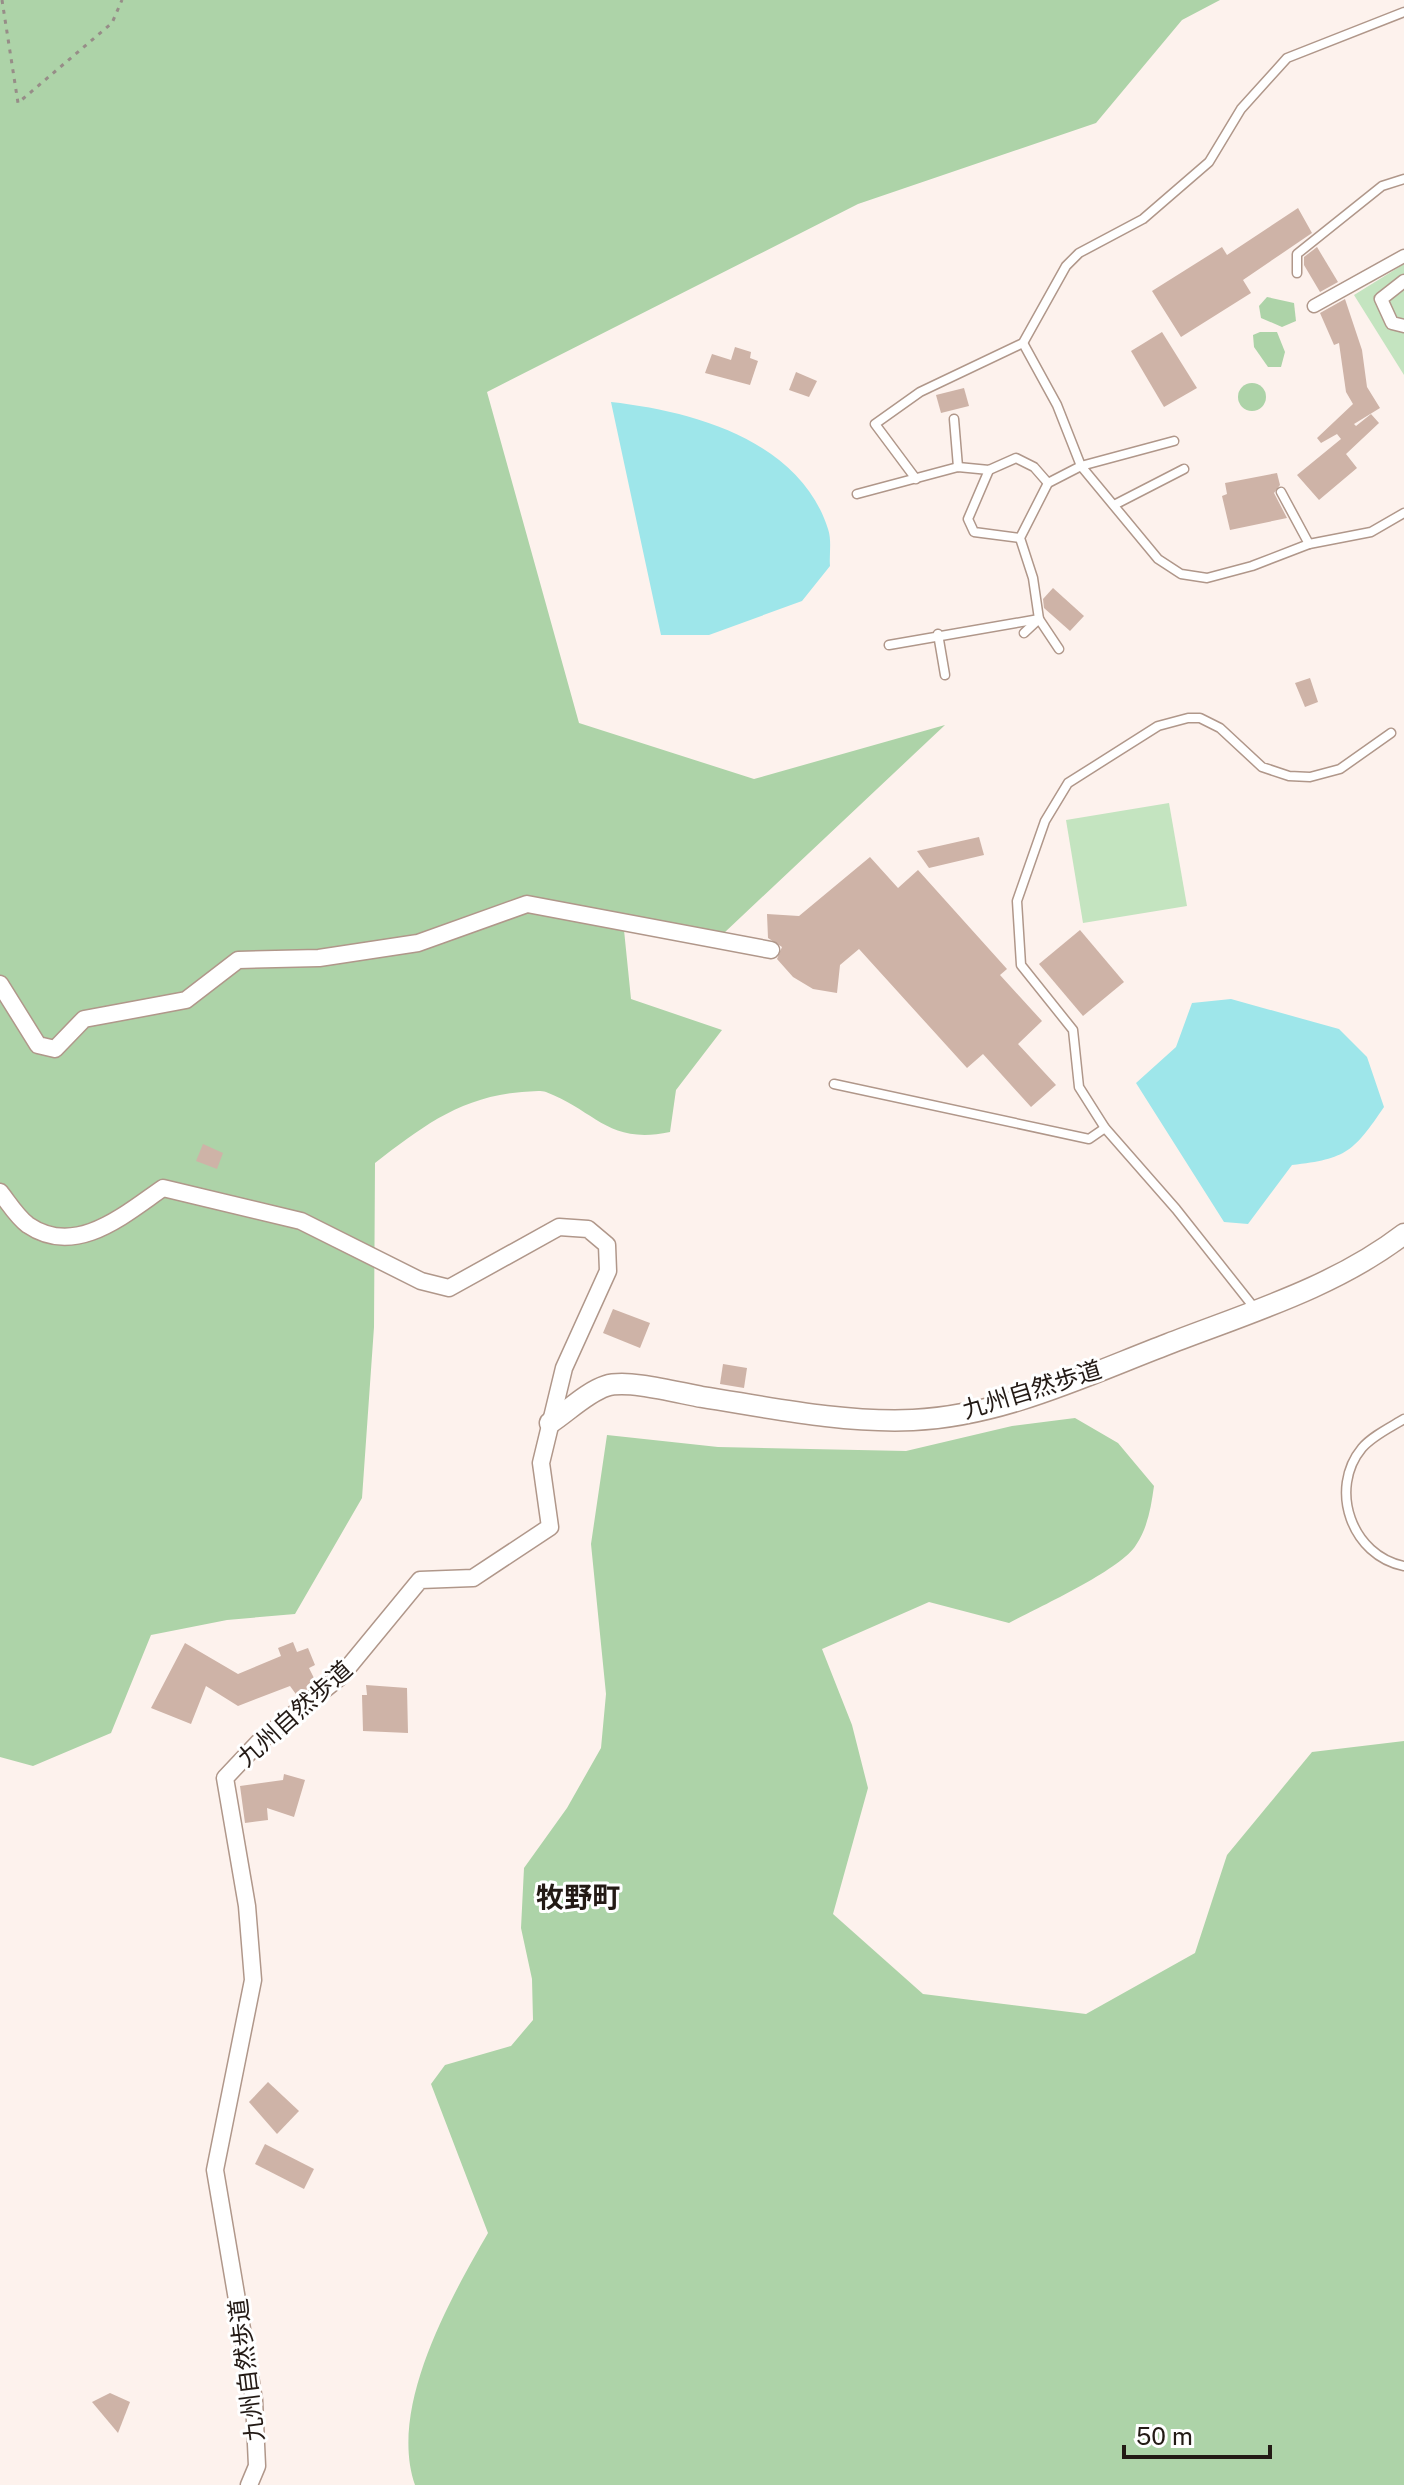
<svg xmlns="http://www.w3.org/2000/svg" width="1404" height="2485" viewBox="0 0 1404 2485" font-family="'Public Sans','Noto Sans JP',sans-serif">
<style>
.green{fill:#c4e4c0}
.forest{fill:#add3a8}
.water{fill:#9ee6ea}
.building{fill:#ceb3a7}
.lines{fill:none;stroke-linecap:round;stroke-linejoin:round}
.service-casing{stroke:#b0978a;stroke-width:11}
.pedestrian-casing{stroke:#b0978a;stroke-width:15}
.minor-casing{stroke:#b0978a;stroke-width:19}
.tertiary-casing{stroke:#b0978a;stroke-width:23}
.path{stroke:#978d88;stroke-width:3;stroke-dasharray:4 6;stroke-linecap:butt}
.service{stroke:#fff;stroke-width:8}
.pedestrian{stroke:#fff;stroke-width:12}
.minor{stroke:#fff;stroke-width:16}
.tertiary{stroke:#fff;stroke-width:20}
.labels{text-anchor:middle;stroke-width:6;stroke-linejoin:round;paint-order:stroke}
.street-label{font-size:24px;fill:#231a15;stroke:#fff}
.quarter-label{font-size:28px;font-weight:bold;fill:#231a15;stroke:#fff}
</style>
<rect width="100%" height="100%" fill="#fdf2ed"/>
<g class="green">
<path d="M1404 264V375L1354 295Z"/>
<path d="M1169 803 1187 906 1083 923 1066 820Z"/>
</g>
<g class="forest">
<path d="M0 0H1220L1182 20 1096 123 858 204 487 392 579 723 754 779 945 725 724 933 624 930 631 999 722 1030 676 1090 670 1132C608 1145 596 1111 546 1092 539 1090 529 1092 522 1092 460 1097 422 1127 375 1163L374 1327 362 1498 295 1614 227 1620 151 1635 111 1733 33 1766 0 1757Z"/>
<path d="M1267 297 1294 303 1296 321 1282 327 1261 318 1259 306Z"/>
<path d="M1260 332H1277L1285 352 1281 367H1268L1254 347 1253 335Z"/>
<circle cx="1252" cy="397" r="14"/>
<path d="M1075 1418 1118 1443 1154 1486C1151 1507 1148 1527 1136 1545 1121 1570 1037 1608 1009 1623L929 1602 822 1649 852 1725 868 1788 833 1914 923 1994 1086 2014 1195 1953 1227 1855 1312 1752 1404 1741V2485H415C388 2408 450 2299 488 2233L431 2084 445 2065 511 2046 533 2020 532 1979 521 1928 524 1868 567 1808 601 1748 606 1694 591 1544 607 1435 718 1447 906 1451 1012 1426Z"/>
</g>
<g class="water">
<path d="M611 402C692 411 800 440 828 529 832 540 829 555 830 566L802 601 709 635H661Z"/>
<path d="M1231 999 1339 1029 1367 1057 1384 1107C1354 1151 1347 1159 1292 1165L1248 1224 1224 1222 1136 1083 1176 1047 1192 1003Z"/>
</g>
<g class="building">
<path d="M1298 208 1312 233 1243 280 1251 293 1181 337 1152 291 1222 247 1227 255Z"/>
<path d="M1317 247 1338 282 1320 292 1304 265V257Z"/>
<path d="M1345 299 1362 350 1367 387 1380 408 1354 424 1356 426 1371 414 1379 423 1346 454 1357 468 1319 500 1297 475 1341 439 1337 434 1321 443 1317 438 1353 404 1346 392 1339 343 1334 345 1320 313Z"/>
<path d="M1162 332 1197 388 1164 407 1131 351Z"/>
<path d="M735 347 751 352 750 358 758 361 750 385 705 373 712 354 731 360Z"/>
<path d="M796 372 817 381 809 397 789 390Z"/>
<path d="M964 388 969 406 941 413 936 395Z"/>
<path d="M1277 473 1280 485 1274 493 1287 518 1230 530 1222 496 1227 494 1225 483Z"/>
<path d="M1053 588 1084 616 1070 631 1044 608 1043 599Z"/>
<path d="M1310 678 1318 702 1305 707 1295 683Z"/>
<path d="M979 837 984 855 929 868 917 851Z"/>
<path d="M870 857 898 888 918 870 1007 969 1000 975 1042 1021 1018 1044 1056 1085 1031 1107 983 1054 967 1068 859 949 840 965 837 993 813 989 793 977 777 959 782 947 768 938 767 914 799 916Z"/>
<path d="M1080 930 1124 982 1083 1016 1039 964Z"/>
<path d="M203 1144 223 1153 217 1169 196 1161Z"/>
<path d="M613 1309 650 1323 640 1348 603 1333Z"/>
<path d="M723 1364 747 1368 744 1388 720 1384Z"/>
<path d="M293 1642 297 1652 308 1648 315 1665 309 1668 316 1682 298 1697 290 1686 238 1706 206 1686 191 1724 151 1708 185 1643 238 1674 281 1656 278 1648Z"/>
<path d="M366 1685 407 1688 408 1733 363 1731 362 1695H367Z"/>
<path d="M284 1774 305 1780 294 1817 267 1808 268 1820 245 1823 240 1786 283 1780Z"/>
<path d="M268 2082 299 2111 277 2134 249 2102Z"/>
<path d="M265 2144 314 2169 304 2189 255 2164Z"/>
<path d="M110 2393 130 2402 118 2433 92 2402Z"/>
</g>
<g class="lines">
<g class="service-casing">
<g id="service">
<path d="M1297 273V254L1382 186 1404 179"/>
<path d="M1023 343 1057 405 1081 466 1158 559 1181 574 1207 578 1252 566 1309 544 1281 492"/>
<path d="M954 419 958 467"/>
<path d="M989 470 968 519 974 532 1020 538"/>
<path d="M916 479 875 424 920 392 1023 343 1066 266 1079 253 1143 219 1209 162 1241 109 1287 58 1404 12"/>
<path d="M857 494 958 467 989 470 1016 458 1034 467 1048 483"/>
<path d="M1114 505 1184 469"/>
<path d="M1309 544 1371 532 1404 513"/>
<path d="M1024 633 1039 619 1059 649"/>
<path d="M938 634 945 675"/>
<path d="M889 645 1039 619 1033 578 1020 538 1048 483 1081 466 1174 441"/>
<path d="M834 1084 1089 1139 1105 1128"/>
<path d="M1256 1310 1176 1209 1105 1128 1079 1087 1073 1030 1021 965 1017 901 1045 821 1068 783 1158 726 1188 718H1200L1220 728 1262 767 1289 776 1310 777 1340 769 1391 733"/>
<path d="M1404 1419C1391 1427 1372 1436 1362 1448 1328 1489 1352 1556 1404 1566"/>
</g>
</g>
<g class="pedestrian-casing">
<g id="pedestrian">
<path d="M1404 281 1381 299 1392 323 1404 326"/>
<path d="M1314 306 1404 256"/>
</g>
</g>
<g class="minor-casing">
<g id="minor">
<path d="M0 984 38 1045 55 1049 84 1019 186 1000 238 960 319 958 418 943 527 904 771 950"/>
<path d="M0 1192C8 1202 17 1217 28 1225 76 1258 125 1214 163 1188L301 1221 421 1281 449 1288 559 1227 588 1229 607 1245 608 1271 564 1368 541 1463 550 1527 473 1578 420 1580 341 1676 258 1743 225 1778 247 1906 253 1980 215 2170 254 2400 257 2466 249 2485"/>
</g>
</g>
<g class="tertiary-casing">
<path id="tertiary" d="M550 1423C567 1412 587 1392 606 1386 628 1379 679 1393 702 1397 772 1408 842 1423 913 1420 1002 1416 1087 1375 1168 1344 1248 1313 1335 1287 1404 1234"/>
</g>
<path class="path" d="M2 0 18 103 112 23 122 0"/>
<use href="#service" class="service"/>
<use href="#pedestrian" class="pedestrian"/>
<use href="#minor" class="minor"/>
<use href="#tertiary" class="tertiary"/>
</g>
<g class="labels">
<g class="street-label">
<text transform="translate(1032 1390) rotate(-17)" y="8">九州自然歩道</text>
<text transform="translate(295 1714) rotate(-42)" y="8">九州自然歩道</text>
<text transform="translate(247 2370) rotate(-97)" y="8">九州自然歩道</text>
</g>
<g class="quarter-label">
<text x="578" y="1907">牧野町</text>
</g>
</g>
<path d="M1124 2445v12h146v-12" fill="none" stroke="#231a15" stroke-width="4"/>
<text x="1136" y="2445" font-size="24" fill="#231a15" stroke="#ffffff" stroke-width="6" paint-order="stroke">50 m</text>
</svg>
